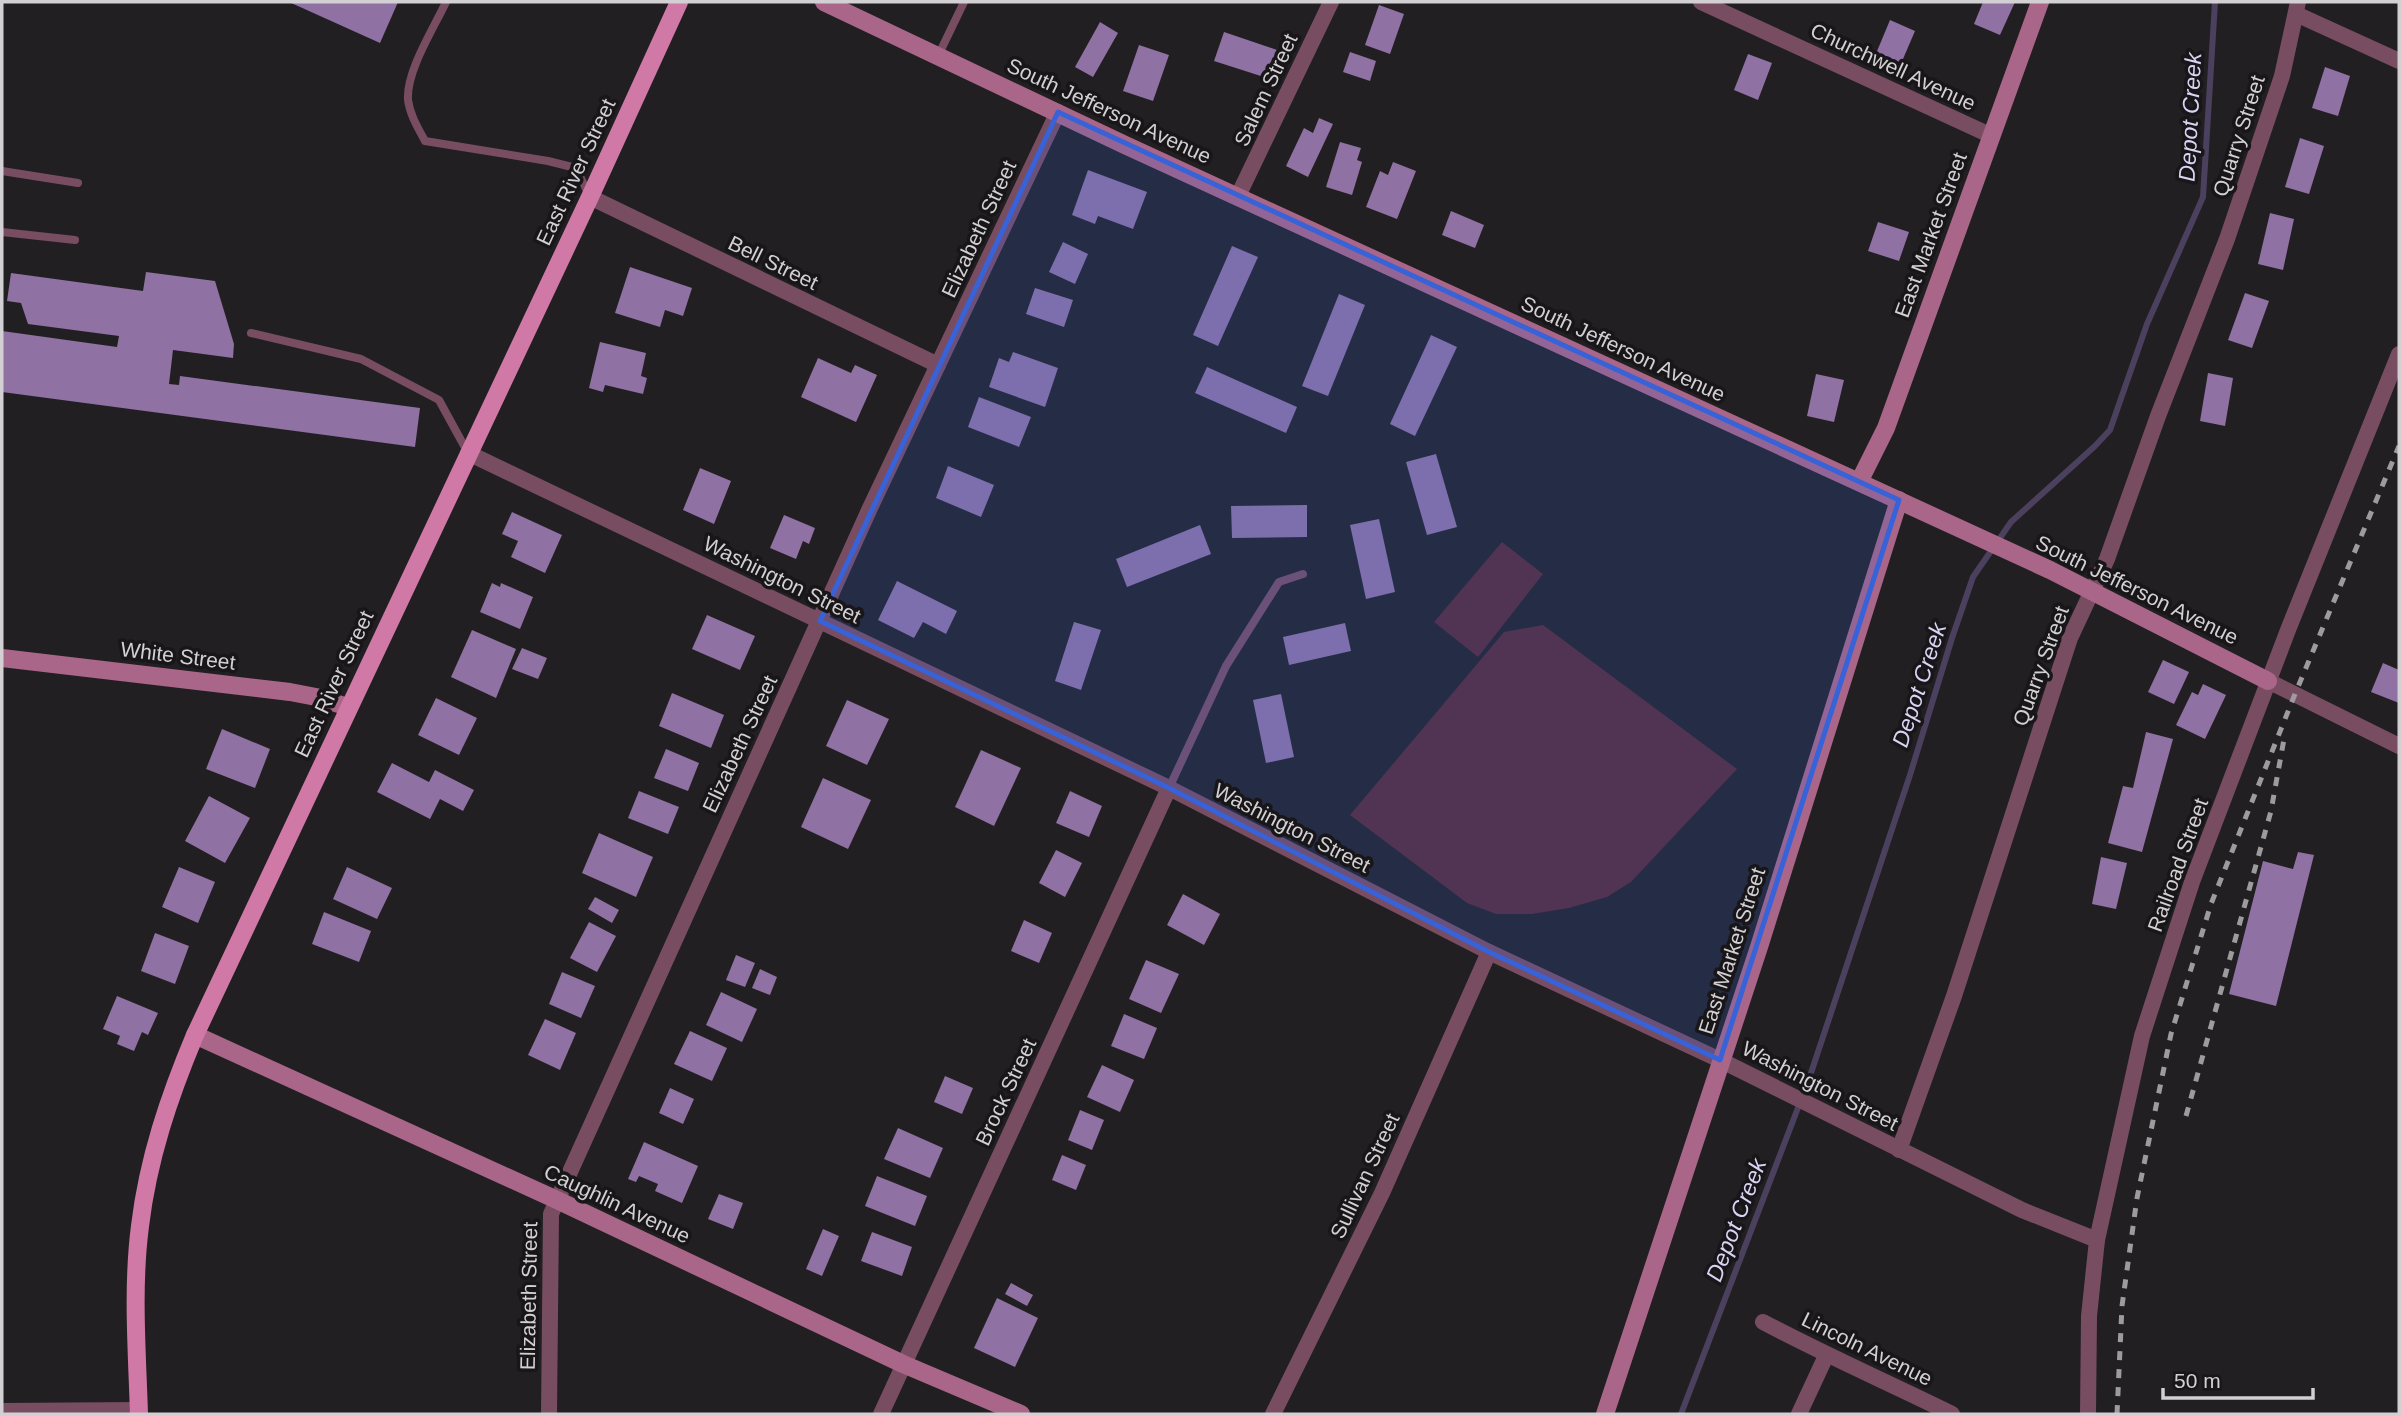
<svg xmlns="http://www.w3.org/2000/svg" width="2401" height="1416" viewBox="0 0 2401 1416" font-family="Arial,sans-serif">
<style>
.green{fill:#582833}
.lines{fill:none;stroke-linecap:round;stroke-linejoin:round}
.stream{stroke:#4c405f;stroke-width:6}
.building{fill:#8f71a3}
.lane{stroke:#784d62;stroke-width:8}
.street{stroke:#784d62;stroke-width:16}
.secondary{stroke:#a68;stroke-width:18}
.primary{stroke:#d079a6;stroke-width:18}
.rail{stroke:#9d9b9d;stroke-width:5;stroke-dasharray:9 9;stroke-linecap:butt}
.marked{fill:#3862d7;fill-opacity:0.2;stroke:#3862d7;stroke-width:5;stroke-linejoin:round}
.labels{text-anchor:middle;stroke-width:7;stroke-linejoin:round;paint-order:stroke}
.street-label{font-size:21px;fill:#d2d0d2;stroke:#181618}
.water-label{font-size:23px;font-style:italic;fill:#d9d4f4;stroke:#181618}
</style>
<rect width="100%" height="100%" fill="#211f21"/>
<g class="green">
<path d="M1502 542 1543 574 1478 657 1434 622Z"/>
<path d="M1543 625 1737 769 1631 882 1607 897 1569 908 1532 914H1496L1467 903 1350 815 1504 632Z"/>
</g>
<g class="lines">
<path class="stream" d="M1681 1414 1809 1079 1910 775 1952 638 1973 577 2011 522 2095 446 2110 430 2147 324 2203 197 2215 2"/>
</g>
<g class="building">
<path d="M289 2H398L380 43Z"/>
<path d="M1983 2H2015L2000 35 1974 24Z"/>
<path d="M1379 5 1404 14 1390 54 1365 45Z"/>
<path d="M1890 20 1915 31 1900 66 1875 56Z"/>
<path d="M1100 22 1118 33 1093 77 1075 67Z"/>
<path d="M1224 32 1277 50 1267 78 1214 61Z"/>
<path d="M1139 45 1169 55 1153 101 1123 91Z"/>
<path d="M1350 52 1376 61 1370 81 1343 72Z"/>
<path d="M1748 54 1772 63 1758 100 1734 90Z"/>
<path d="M2325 67 2350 76 2338 116 2312 108Z"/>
<path d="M1319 118 1333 124 1308 177 1286 166 1304 128 1313 133Z"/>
<path d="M2300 138 2324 146 2309 194 2285 187Z"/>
<path d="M1340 142 1361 148 1357 160 1362 162 1352 195 1326 187Z"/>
<path d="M1393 162 1416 171 1397 219 1366 207 1380 171 1388 175Z"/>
<path d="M1088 170 1147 192 1133 229 1098 216 1095 224 1072 215Z"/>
<path d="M1451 211 1484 225 1475 248 1442 235Z"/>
<path d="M2270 213 2294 219 2283 270 2258 264Z"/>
<path d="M1878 222 1909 232 1899 261 1868 251Z"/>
<path d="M1063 242 1088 254 1075 284 1049 272Z"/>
<path d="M1232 246 1258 257 1218 346 1193 335Z"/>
<path d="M630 267 692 288 683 316 665 310 660 327 615 313Z"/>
<path d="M146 272 215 281 234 344 233 358 173 350 169 384 179 385 180 376 420 408 415 447 2 392V331L117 347 119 336 28 324 21 303 7 301 11 273 143 291Z"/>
<path d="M1035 288 1073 300 1064 327 1026 314Z"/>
<path d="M2245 293 2269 301 2252 348 2228 340Z"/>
<path d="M1339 294 1365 305 1328 396 1302 386Z"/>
<path d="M1431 335 1457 347 1415 436 1390 424Z"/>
<path d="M600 342 646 353 641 376 647 378 643 394 605 385 603 392 589 388Z"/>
<path d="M1013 352 1058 368 1045 407 989 387 999 358 1009 362Z"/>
<path d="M818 358 851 373 855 365 877 375 856 422 801 397Z"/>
<path d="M1207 367 1297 407 1286 433 1195 393Z"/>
<path d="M2208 373 2233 378 2225 426 2200 421Z"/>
<path d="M1816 374 1844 380 1834 422 1807 416Z"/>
<path d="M979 397 1031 417 1019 447 968 427Z"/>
<path d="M1436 454 1457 527 1427 535 1406 462Z"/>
<path d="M948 466 994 485 981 517 936 498Z"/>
<path d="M700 468 731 481 714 524 683 510Z"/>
<path d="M1307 505V537L1232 538 1231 506Z"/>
<path d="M512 512 562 535 545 573 511 557 518 541 502 534Z"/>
<path d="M784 515 815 528 809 544 803 541 796 559 770 548Z"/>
<path d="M1379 519 1395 592 1366 599 1350 525Z"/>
<path d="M1200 525 1211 554 1127 587 1116 559Z"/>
<path d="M897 581 957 611 946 634 923 622 914 638 878 620Z"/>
<path d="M492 583 500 587 501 583 533 597 520 629 480 612Z"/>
<path d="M707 615 755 636 740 670 692 649Z"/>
<path d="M1074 622 1101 630 1081 690 1055 681Z"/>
<path d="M1345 623 1351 651 1289 665 1283 637Z"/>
<path d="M472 630 516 649 496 698 451 677Z"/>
<path d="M522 648 547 658 538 679 512 669Z"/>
<path d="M2163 660 2189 672 2174 704 2148 692Z"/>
<path d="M2383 663 2399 670V703L2371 692Z"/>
<path d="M2203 684 2226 695 2205 739 2176 725 2192 692 2198 695Z"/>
<path d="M672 693 724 715 711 748 659 726Z"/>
<path d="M1281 694 1294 757 1266 763 1253 700Z"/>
<path d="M436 698 477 718 459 755 418 735Z"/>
<path d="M847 700 889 719 867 765 826 746Z"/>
<path d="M222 729 270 749 255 788 206 769Z"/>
<path d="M2146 732 2173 739 2142 852 2108 843 2123 786 2133 788Z"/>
<path d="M666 749 699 763 688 791 654 778Z"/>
<path d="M981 750 1021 768 994 826 955 807Z"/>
<path d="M392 763 429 782 435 770 474 790 463 811 440 799 430 819 377 792Z"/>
<path d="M823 778 871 800 848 849 801 827Z"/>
<path d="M639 791 679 807 668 834 628 818Z"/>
<path d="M1070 791 1102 806 1089 837 1056 823Z"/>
<path d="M209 796 250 818 225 863 185 841Z"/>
<path d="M599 833 653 857 636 897 582 873Z"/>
<path d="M1056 850 1082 863 1065 897 1039 883Z"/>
<path d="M2298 852 2314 855 2276 1006 2229 994 2263 861 2293 869Z"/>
<path d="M2101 857 2127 863 2116 909 2092 904Z"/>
<path d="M179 867 215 882 198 923 162 907Z"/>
<path d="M347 867 392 888 377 919 333 899Z"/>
<path d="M1183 894 1220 914 1204 945 1167 925Z"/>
<path d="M595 897 619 910 612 923 588 909Z"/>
<path d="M324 912 371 931 359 962 312 944Z"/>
<path d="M1024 920 1052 933 1039 963 1011 951Z"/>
<path d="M589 922 616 936 597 972 570 958Z"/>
<path d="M155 933 189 946 175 984 141 971Z"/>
<path d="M736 955 755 963 745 987 726 980Z"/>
<path d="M1146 960 1179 974 1161 1013 1129 999Z"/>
<path d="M760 969 777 977 770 995 752 988Z"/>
<path d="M562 972 595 986 581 1018 549 1004Z"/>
<path d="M721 992 757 1009 742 1042 706 1025Z"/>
<path d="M117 996 158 1013 148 1035 142 1032 134 1051 117 1044 120 1036 103 1029Z"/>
<path d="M1124 1014 1157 1028 1144 1059 1111 1046Z"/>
<path d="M545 1019 576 1033 560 1070 528 1055Z"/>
<path d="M690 1031 727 1048 712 1081 674 1064Z"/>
<path d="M1102 1065 1134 1080 1120 1112 1087 1097Z"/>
<path d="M945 1076 973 1088 962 1114 934 1102Z"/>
<path d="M670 1088 694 1099 683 1124 659 1113Z"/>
<path d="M1080 1110 1104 1120 1092 1150 1068 1140Z"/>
<path d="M898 1128 943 1148 930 1178 884 1159Z"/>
<path d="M644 1142 698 1166 682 1203 655 1191 658 1184 639 1176 636 1182 628 1179Z"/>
<path d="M1062 1155 1086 1165 1076 1190 1052 1180Z"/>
<path d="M877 1176 927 1196 915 1226 865 1206Z"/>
<path d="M719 1194 743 1203 733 1229 708 1219Z"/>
<path d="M823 1229 839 1236 822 1276 806 1269Z"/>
<path d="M872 1232 912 1247 902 1276 861 1261Z"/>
<path d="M1011 1283 1033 1295 1027 1306 1005 1294Z"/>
<path d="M997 1298 1038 1318 1015 1367 974 1348Z"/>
</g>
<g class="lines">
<g class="lane">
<path d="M446 2C434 28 406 71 408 100 410 115 418 128 425 141L548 161 576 168 589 195"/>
<path d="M938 56 964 2"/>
<path d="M2 171 78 183"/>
<path d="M2 232 75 240"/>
<path d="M251 333 361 359 439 400 468 453"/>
<path d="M1169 788 1226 666 1279 582 1303 574"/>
</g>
<g class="street">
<path d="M1701 2 1992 136"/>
<path d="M2296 14 2399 61"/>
<path d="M1238 196 1331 2"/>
<path d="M590 197 938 365"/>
<path d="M468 453 1169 788 1489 952 1720 1060 2022 1210 2097 1240"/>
<path d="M2268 681 2399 746"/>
<path d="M1899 1150 1954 996 2070 638 2107 559 2158 416 2227 239 2282 76 2298 2"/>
<path d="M1763 1322C1825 1355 1889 1383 1952 1414"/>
<path d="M2 1411 139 1410"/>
<path d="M549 1414 551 1214 870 508 1058 112"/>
<path d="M881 1414 1169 788"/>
<path d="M1273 1414 1382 1193 1489 952"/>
<path d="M1799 1414 1826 1356"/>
<path d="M2088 1414 2089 1316 2097 1240 2142 1036 2192 882 2288 630 2399 354"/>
</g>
<g class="secondary">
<path d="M824 2 1125 145 2050 570 2268 681"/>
<path d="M1859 482 1886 428 2040 2"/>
<path d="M2 658 290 692 316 697 348 707"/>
<path d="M195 1035 557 1200 903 1364 1021 1414"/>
<path d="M1605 1414 1759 947 1899 500"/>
</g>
<path class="primary" d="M139 1414C137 1351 132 1288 140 1226 148 1159 169 1097 195 1035L590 197 679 2"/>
<g class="rail">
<path d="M2186 1116 2271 811 2284 739"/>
<path d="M2117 1414 2122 1306 2137 1198 2171 1034 2211 904 2295 694 2399 446"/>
</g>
</g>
<path class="marked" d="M1058 112 1899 500 1720 1060 1489 952 1169 788 820 621Z"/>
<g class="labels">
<g class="street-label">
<text transform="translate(1893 67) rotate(25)" y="7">Churchwell Avenue</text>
<text transform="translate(1266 90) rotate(-65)" y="7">Salem Street</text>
<text transform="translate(1109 111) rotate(25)" y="7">South Jefferson Avenue</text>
<text transform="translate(2239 136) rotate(-72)" y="7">Quarry Street</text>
<text transform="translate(576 172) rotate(-65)" y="7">East River Street</text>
<text transform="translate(979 229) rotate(-65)" y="7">Elizabeth Street</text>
<text transform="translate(1931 235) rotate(-70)" y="7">East Market Street</text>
<text transform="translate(773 263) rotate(26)" y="7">Bell Street</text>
<text transform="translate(1623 349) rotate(25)" y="7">South Jefferson Avenue</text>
<text transform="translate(782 580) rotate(26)" y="7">Washington Street</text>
<text transform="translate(2137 590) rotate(26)" y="7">South Jefferson Avenue</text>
<text transform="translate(178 656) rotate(7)" y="7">White Street</text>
<text transform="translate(2041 666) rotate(-70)" y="7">Quarry Street</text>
<text transform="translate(334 684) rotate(-65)" y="7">East River Street</text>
<text transform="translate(740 744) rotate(-65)" y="7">Elizabeth Street</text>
<text transform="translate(1292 828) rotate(27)" y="7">Washington Street</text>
<text transform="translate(2178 865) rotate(-70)" y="7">Railroad Street</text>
<text transform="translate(1732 951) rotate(-72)" y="7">East Market Street</text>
<text transform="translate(1820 1086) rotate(27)" y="7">Washington Street</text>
<text transform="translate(1006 1092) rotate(-65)" y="7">Brock Street</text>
<text transform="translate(1365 1176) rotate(-65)" y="7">Sullivan Street</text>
<text transform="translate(617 1204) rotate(25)" y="7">Caughlin Avenue</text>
<text transform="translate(529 1296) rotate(-89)" y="7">Elizabeth Street</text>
<text transform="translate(1867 1349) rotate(26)" y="7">Lincoln Avenue</text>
</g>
<g class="water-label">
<text transform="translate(2190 117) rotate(-87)" y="8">Depot Creek</text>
<text transform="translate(1919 685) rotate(-72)" y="8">Depot Creek</text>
<text transform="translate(1736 1220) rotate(-69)" y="8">Depot Creek</text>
</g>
</g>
<rect width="2401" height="1416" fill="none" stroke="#d2d0d2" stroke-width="7"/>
<path d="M2163 1388v10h150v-10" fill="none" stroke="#d2d0d2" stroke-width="3.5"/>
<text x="2174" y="1388" font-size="21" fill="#d2d0d2" stroke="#181618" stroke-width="5" paint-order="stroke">50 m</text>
</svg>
